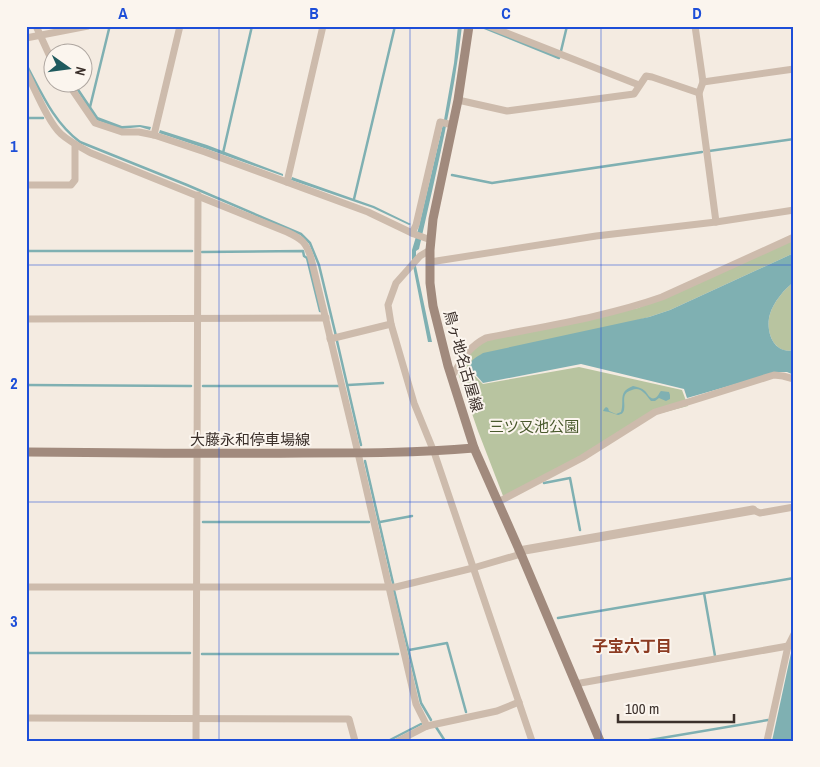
<svg xmlns="http://www.w3.org/2000/svg" width="820" height="767" viewBox="0 0 820 767" font-family="'Archivo Narrow','Noto Sans JP',sans-serif">
<style>
.green{fill:#b8c4a0}
.water{fill:#7fb0b2}
.lines{fill:none;stroke-linecap:round;stroke-linejoin:round}
.stream{stroke:#7fb0b2;stroke-width:2.5}
.minor{stroke:#cdbbac;stroke-width:7}
.tertiary{stroke:#cdbbac;stroke-width:9}
.secondary{stroke:#a18a7d;stroke-width:9}
.grid{fill:none;stroke:#1d4ed8;stroke-width:1;stroke-opacity:0.55}
.labels{text-anchor:middle;stroke-width:4;stroke-linejoin:round;paint-order:stroke}
.street-label{font-size:15px;fill:#3b302b;stroke:#fbf5ee}
.park-label{font-size:15px;fill:#4a5a2e;stroke:#fbf5ee}
.neighbourhood-label{font-size:16px;font-weight:bold;fill:#8c3b22;stroke:#fbf5ee}
.neatline{fill:none;stroke:#1d4ed8;stroke-width:2}
.grid-label{font-size:16px;text-anchor:middle;font-weight:bold;fill:#1d4ed8}
</style>
<rect width="100%" height="100%" fill="#f4ebe1"/>
<g class="green">
<path d="M794 239V253L670 310 649 317 469 367 470 371 483 384 579 367 682 390 688 406 654 415 505 501 478 431 457 370 471 350 486 340 638 308Z"/>
<path d="M794 282V350C773 355 765 330 770 314 773 303 785 288 794 282Z"/>
</g>
<g class="water">
<path d="M458 26H462C454 99 437 169 421 240L419 249 416 251V266L432 342H428L412 261V250L418 230 444 120 454 63Z"/>
<path d="M72 83H75L98 117 122 126 140 125 151 127 150 130 140 127 121 129 96 120Z"/>
<path d="M160 130 207 145 283 174V176L207 149 159 133Z"/>
<path d="M292 177 374 206 411 224 409 225 373 208 291 180Z"/>
<path d="M794 253V282C785 288 773 303 770 314 765 330 773 355 794 350V375L787 372H778L687 398 684 389 581 364 483 383 469 367C471 359 477 357 483 353L649 317 670 310Z"/>
<path d="M633 386C637 387 642 388 645 391 648 394 650 400 655 398 658 397 659 393 661 391L669 392 670 395V399L666 401 659 398 655 401H651C648 398 647 395 643 392 640 389 636 388 632 390 620 393 626 403 624 410 623 414 621 414 618 415L609 412 603 411 604 409 606 407 608 408 609 411 616 414 621 412C625 401 617 392 633 386Z"/>
<path d="M794 645V741H772L791 653Z"/>
</g>
<g class="lines">
<g class="stream">
<path d="M480 26 559 58"/>
<path d="M561 51 567 26"/>
<path d="M26 64C41 92 54 123 80 142L187 185 301 234 310 243 319 265 336 336"/>
<path d="M90 107 109 29"/>
<path d="M26 118H43"/>
<path d="M709 151 794 139"/>
<path d="M223 153 252 26"/>
<path d="M452 175 492 183 702 152"/>
<path d="M354 199 395 26"/>
<path d="M26 251H192"/>
<path d="M202 252 303 251 304 256 307 258 320 311"/>
<path d="M337 341 361 445"/>
<path d="M26 385 191 386"/>
<path d="M348 385 383 383"/>
<path d="M203 386H338"/>
<path d="M365 461 393 583"/>
<path d="M544 483 570 478 580 530"/>
<path d="M203 522H369"/>
<path d="M380 522 412 516"/>
<path d="M394 590 421 703 431 720"/>
<path d="M704 593 715 656"/>
<path d="M558 618 794 578"/>
<path d="M409 650 447 643 466 712"/>
<path d="M26 653H190"/>
<path d="M202 654H398"/>
<path d="M436 727 445 741"/>
<path d="M388 741 421 724"/>
<path d="M644 741 768 720"/>
</g>
<g class="minor">
<path d="M36 26 52 61"/>
<path d="M489 26 639 85"/>
<path d="M695 26 703 82 699 93 716 222"/>
<path d="M26 38 88 26"/>
<path d="M26 72C35 89 48 122 61 134 70 142 80 147 91 153L287 232C302 239 306 242 311 258L358 453 416 704 427 726"/>
<path d="M67 82 95 123 122 132H139L154 135 205 152 368 212 414 234 431 240"/>
<path d="M703 82 794 69"/>
<path d="M458 100 507 111 634 94 646 76 652 77 699 93"/>
<path d="M154 135 180 26"/>
<path d="M287 182 323 26"/>
<path d="M26 185H71L75 180V145"/>
<path d="M412 233 416 225 440 122 453 125"/>
<path d="M430 250 420 256 396 283 388 305 391 324 414 403 434 452 532 741"/>
<path d="M430 262 596 236 716 222 794 210"/>
<path d="M26 319 326 318"/>
<path d="M330 339 391 324"/>
<path d="M452 376C462 360 468 347 486 338 545 326 605 317 662 297L794 237"/>
<path d="M498 502 582 458 655 412 688 402 774 375 783 376 794 379"/>
<path d="M753 510 760 513 794 507"/>
<path d="M26 587H396L473 568 521 554"/>
<path d="M575 684 788 646"/>
<path d="M26 718 349 719 355 741"/>
<path d="M196 741 198 195"/>
<path d="M398 741 427 726 497 711 519 702"/>
<path d="M767 741 788 646 794 634"/>
</g>
<path class="tertiary" d="M519 551 753 510"/>
<g class="secondary">
<path d="M469 26 458 100 433 219 430 250V283L433 306 448 366 474 448 521 554 600 741"/>
<path d="M26 452C119 453 211 454 303 453 360 453 417 453 474 448"/>
</g>
</g>
<path class="grid" d="M219 26V741M410 26V741M601 26V741M26 265H794M26 502H794"/>
<g class="labels">
<g class="street-label">
<text transform="translate(463 361) rotate(74)" y="5">鳥ヶ地名古屋線</text>
<text x="250" y="445">大藤永和停車場線</text>
</g>
<g class="park-label">
<text x="534" y="432">三ツ又池公園</text>
</g>
<g class="neighbourhood-label">
<text x="632" y="652">子宝六丁目</text>
</g>
</g>
<rect width="820" height="767" fill="none" stroke="#fbf5ee" stroke-width="55"/>
<g transform="translate(68 68) rotate(104)"><circle r="24" fill="#fbf5ee" stroke="#aea6a0"/>
<path d="M0-4L9 19L0 12L-9 19Z" fill="#1f5a5e"/>
<text y="-8" font-size="14" font-weight="bold" text-anchor="middle" fill="#3b302b">N</text>
</g>
<path d="M618 714v8h116v-8" fill="none" stroke="#3b302b" stroke-width="2.5"/>
<text x="625" y="714" font-size="15" fill="#3b302b" stroke="#fbf5ee" stroke-width="4" paint-order="stroke">100 m</text>
<rect x="28" y="28" width="764" height="712" class="neatline"/>
<g class="grid-label">
<text x="123" y="19">A</text>
<text x="314" y="19">B</text>
<text x="506" y="19">C</text>
<text x="697" y="19">D</text>
<text x="14" y="152">1</text>
<text x="14" y="389">2</text>
<text x="14" y="627">3</text>
</g>
</svg>
